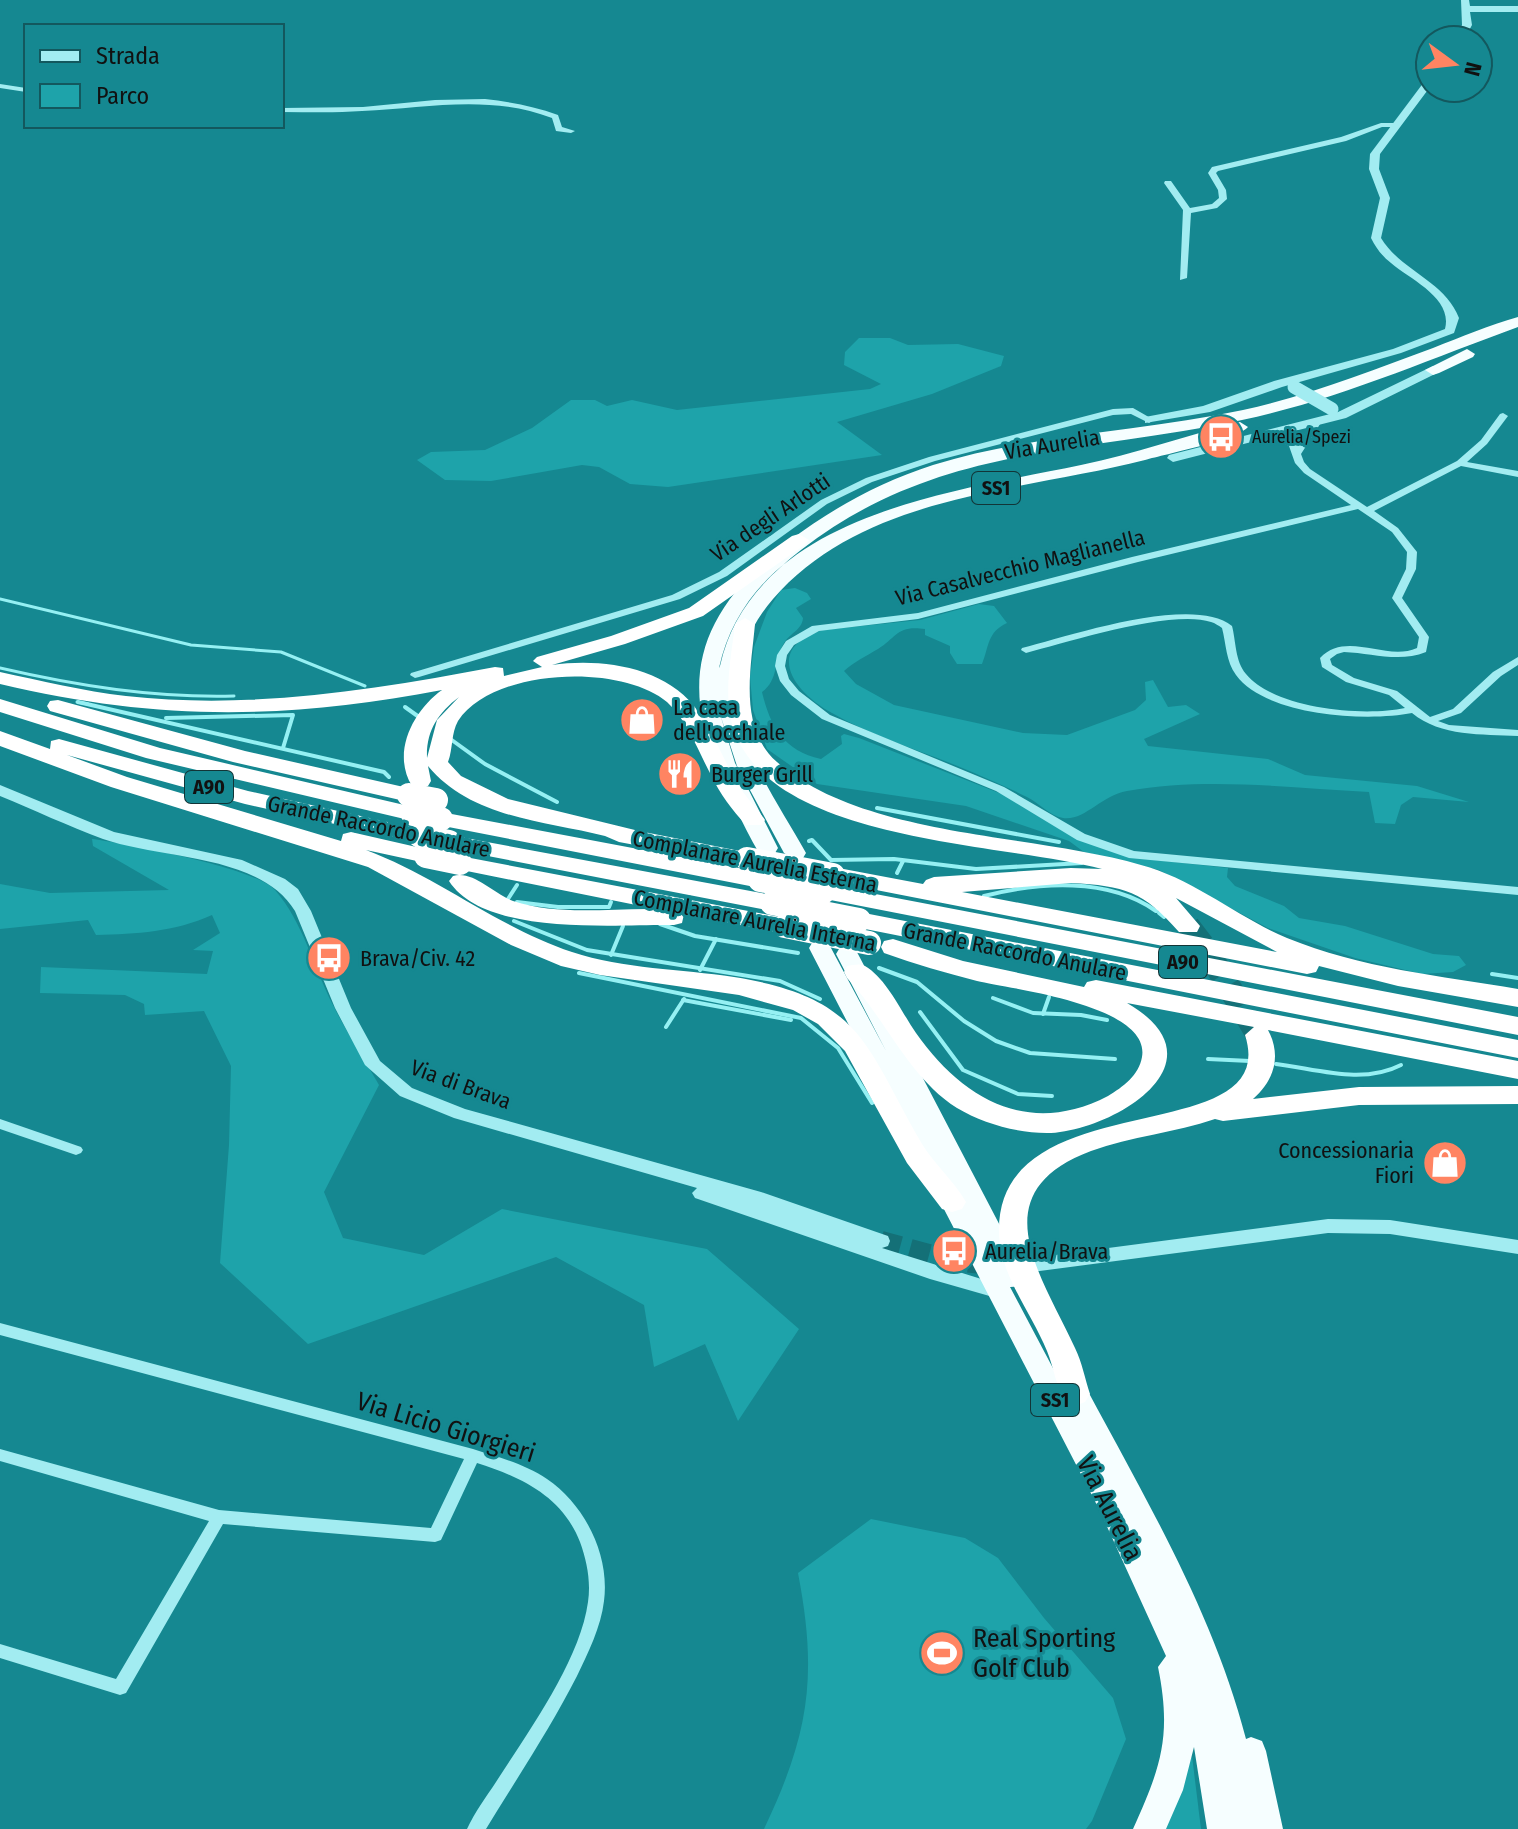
<svg xmlns="http://www.w3.org/2000/svg" width="1518" height="1829" viewBox="0 0 1518 1829" font-family="'Fira Sans Condensed',sans-serif">
<style>
.green{fill:#1ea3aa}
.lines{fill:none;stroke-linecap:round;stroke-linejoin:round}
.stream-far1{stroke:#95f0f3;stroke-width:3}
.stream{stroke:#95f0f3;stroke-width:4}
.tertiary-tunnel{stroke:#147077;stroke-width:20;stroke-dasharray:20 10;stroke-linecap:butt}
.motorway-tunnel{stroke:#147077;stroke-width:24;stroke-dasharray:24 12;stroke-linecap:butt}
.minor{fill:#a2ecf1;fill-rule:evenodd}
.tertiary{fill:#a2ecf1;fill-rule:evenodd}
.trunk{fill:#f6feff;fill-rule:evenodd}
.motorway{fill:#fff;fill-rule:evenodd}
.tertiary-bridge{stroke:#a2ecf1;stroke-width:13}
.motorway-bridge{stroke:#fff;stroke-width:24}
.labels{text-anchor:middle;stroke-width:6;stroke-linejoin:round;paint-order:stroke}
.far-poi-label{font-size:18px;fill:#111;stroke:#158891;text-anchor:start}
.shield{fill:#158891;stroke:#123537;stroke-width:2}
.shield-label{font-size:20px;font-weight:bold;fill:#111}
.street-label{font-size:22px;fill:#111;stroke:#158891}
.poi-label{font-size:22px;fill:#111;stroke:#158891;text-anchor:start}
.near-street-label{font-size:26px;fill:#111;stroke:#158891}
.near-poi-label{font-size:26px;fill:#111;stroke:#158891;text-anchor:start}
</style>
<rect width="100%" height="100%" fill="#158891"/>
<g class="green">
<path d="M859 338H890L908 345 958 344 1004 356 1001 366 932 394 837 422 882 455 668 487 630 484 599 467 582 465 491 481 445 480 417 460 431 452 485 450 532 428 571 400H595L607 406 632 400 677 410 870 389 881 384 844 365 845 352Z"/>
<path d="M795 588 807 593 811 599 796 608 803 618C802 630 790 633 784 643 774 659 779 680 762 692 770 726 784 751 821 759L842 744 841 736 844 734 859 738 1017 800 1063 831 1137 858 1228 868 1227 877 1235 886 1284 906 1299 918 1345 926 1433 954 1459 956 1466 965 1453 972 1422 974 1355 958 1268 928 1159 870 1084 852 1069 841 966 806 817 784 767 749 753 710 750 677 754 647 767 612 781 590Z"/>
<path d="M979 604 994 606 1007 623C987 632 989 647 982 664H957L950 653V646L925 635V629C897 625 897 637 878 649 866 656 854 662 844 671L856 684 894 705 1023 733 1067 735 1135 710 1146 700 1145 682 1153 680 1168 707 1186 705 1200 714 1144 739 1148 746 1268 759 1305 775 1417 786 1469 802 1413 797 1401 805 1395 824 1375 823 1369 792C1289 788 1207 777 1127 791 1100 796 1085 821 1063 818 1050 816 1039 803 1027 797 1009 788 990 780 972 772 926 752 875 738 832 713 792 691 764 649 822 630L920 620Z"/>
<path d="M92 839C124 843 256 868 275 890 303 922 314 968 333 1005 346 1032 364 1058 379 1085L324 1192 343 1238 424 1255 502 1209 707 1249 799 1329 738 1421 705 1344 654 1367 644 1305 556 1257 308 1344 220 1263 229 1145 231 1066 204 1011 145 1015 144 1004 125 995 40 993 41 967 207 974 213 951 193 950 220 933 212 915C174 932 137 934 96 935L88 920 0 929V884L50 893 169 890 93 846Z"/>
<path d="M871 1519 965 1538 998 1558 1044 1618 1113 1698 1126 1739 1092 1821 1086 1829H764C809 1734 818 1677 798 1573Z"/>
<path d="M1192 1756 1201 1829H1163Z"/>
</g>
<g class="lines">
<g class="stream-far1">
<path d="M0 599 191 645 281 652 365 686"/>
<path d="M0 668C78 686 154 698 234 696"/>
<path d="M77 702 88 704"/>
</g>
<g class="stream">
<path d="M78 702 384 772 389 777"/>
<path d="M405 707 419 717"/>
<path d="M166 718 293 715 283 748"/>
<path d="M449 738 485 764 557 802"/>
<path d="M877 808 1059 842"/>
<path d="M809 841 812 840 831 860 894 859 976 869 1082 863"/>
<path d="M897 873 903 861"/>
<path d="M984 896C1039 882 1108 877 1156 911"/>
<path d="M508 899 517 885"/>
<path d="M517 902 558 907H609L611 902"/>
<path d="M1159 913 1164 917"/>
<path d="M514 921 587 950 780 981 820 999"/>
<path d="M660 924 695 936 798 953"/>
<path d="M611 955 623 926"/>
<path d="M879 968 917 982 964 1021 996 1041 1030 1053 1115 1059"/>
<path d="M700 970 716 939"/>
<path d="M579 973 801 1018 838 1048 872 1103"/>
<path d="M1492 974 1518 978"/>
<path d="M993 998 1033 1013 1081 1015 1107 1020"/>
<path d="M683 1000 791 1020"/>
<path d="M920 1012 963 1070 1018 1094 1052 1096"/>
<path d="M1043 1014 1049 997"/>
<path d="M666 1027 684 999"/>
<path d="M1208 1059 1250 1061"/>
<path d="M1276 1064C1317 1069 1362 1085 1401 1065"/>
</g>
<path class="tertiary-tunnel" d="M881 1241 955 1261 991 1265"/>
<path class="motorway-tunnel" d="M1188 926 1208 952 1258 1035"/>
<g class="minor">
<path d="M0 84 26 88V92L0 88Z"/>
<path d="M485 99C511 102 534 106 558 115L562 127 575 131 571 133 556 131 552 118C488 94 428 108 362 111 336 113 309 112 282 112V108L363 107 435 100Z"/>
<path d="M1381 123H1396L1400 125 1396 127H1382L1346 141 1218 171 1216 173 1226 190 1227 199 1217 208 1191 213 1187 278 1180 280 1183 210 1164 183 1165 181H1171L1190 208 1212 204 1219 198 1218 190 1208 173 1212 167 1341 137Z"/>
<path d="M1133 408 1154 420 1149 423 1131 414 1113 415 935 461 872 482 827 504 727 576 680 599 419 677 415 678 410 675 411 673 672 595 719 572 821 500 866 478 929 457 1113 409Z"/>
<path d="M1503 413 1508 416 1487 444 1467 462 1518 471V477L1461 466 1374 511 1398 528 1417 552 1416 569 1402 598 1429 637 1426 652C1399 663 1372 653 1344 652L1337 654 1330 659 1332 665 1354 678 1397 691 1430 717 1453 709 1493 672 1518 657V665L1501 676 1461 713 1438 721 1449 725 1518 730V736C1482 734 1441 737 1412 713 1366 722 1266 716 1236 675 1226 662 1226 643 1222 628 1219 626 1215 623 1211 622 1172 609 1068 642 1026 653L1021 650 1022 648C1069 636 1193 594 1232 626 1236 641 1235 661 1246 674 1275 709 1363 717 1405 708L1389 695 1346 682 1322 667 1320 658C1347 630 1386 662 1417 648L1419 637 1392 598 1406 569 1407 552 1392 532 1358 509 1138 562 918 619 819 631 794 645 787 655 785 666 789 679 799 691 830 715 1004 787 1085 834 1134 851 1518 887V895L1129 858 1077 840 996 791 822 719 791 695 780 681 775 666 777 655 786 641 812 626 918 613 1132 557 1351 505 1304 473 1295 463 1289 446 1276 440 1258 437V433L1281 435 1298 445 1314 419H1320L1322 421 1301 454 1304 462 1310 469 1367 507 1457 461 1481 440 1500 414Z"/>
<path d="M0 1119 81 1147 83 1150 81 1153 76 1155 0 1129Z"/>
<path d="M0 1323 473 1449C498 1457 525 1464 547 1479 585 1505 610 1555 604 1601 601 1627 588 1653 577 1676 550 1729 517 1778 486 1829H467C475 1812 486 1797 496 1782 528 1732 580 1661 588 1602 591 1582 587 1561 580 1542 562 1496 521 1477 477 1463L441 1540 435 1542 223 1524 126 1693 120 1695 0 1658V1644L116 1679 209 1521 0 1461V1449L219 1510 431 1528 464 1459 0 1335Z"/>
</g>
<g class="tertiary">
<path d="M1461 0H1469L1470 6H1518V12H1470L1472 25 1464 40H1454L1462 25Z"/>
<path d="M1430 77V87L1380 154 1379 169 1390 198 1381 238C1401 271 1445 281 1459 318L1454 333 1401 353 1282 387 1210 412 1145 423V417L1203 406 1274 381 1393 349 1445 329C1453 298 1411 280 1391 263 1382 256 1376 248 1371 238L1380 198 1369 169 1370 154 1427 78Z"/>
<path d="M1433 366 1439 370 1437 373 1346 418 1173 462 1167 458 1169 455 1338 412Z"/>
<path d="M0 785 114 832 242 860 285 879 298 889 311 911 351 1008 380 1061 412 1088 465 1109 761 1192 888 1236 890 1241 888 1246 882 1248 1007 1287 1009 1292 1007 1297 1000 1299 930 1279 695 1198 692 1193 697 1188 454 1118 400 1096 365 1065 335 1008 295 911C261 854 160 859 103 839 68 826 34 810 0 796Z"/>
<path d="M1328 1219 1390 1220 1518 1240V1254L1390 1234 1328 1233 1032 1272 1025 1270 1023 1265 1025 1260 1032 1258Z"/>
</g>
<g class="trunk">
<path d="M1518 317V327C1427 360 1337 400 1242 420 1080 455 939 443 801 550 760 582 731 616 720 666L719 668C753 513 954 492 1081 465 1135 454 1187 435 1240 422L1248 427C1236 440 1166 454 1145 460 1020 492 864 494 773 599 746 630 732 670 739 711 748 763 781 808 806 853L803 858 795 860 784 853 737 766 720 714 735 763 778 848 775 853H759C750 838 742 821 734 805 676 693 688 619 789 541 833 508 880 482 933 465 1033 434 1140 432 1243 410 1308 396 1370 371 1433 348 1461 337 1489 325 1518 317Z"/>
<path d="M1467 349 1475 354 1473 357 1439 373 1433 375 1425 370Z"/>
<path d="M820 941 828 943 831 948 886 1051 836 954 839 949H855L858 954 1028 1279 1024 1286 1010 1287 1055 1372 1066 1366 1076 1369C1139 1488 1212 1607 1246 1739L1251 1737 1262 1741 1266 1751 1283 1829H1207L1194 1747 1183 1790 1166 1829H1133C1161 1767 1172 1736 1158 1667L1166 1656 1099 1509 809 948 812 943Z"/>
</g>
<g class="motorway">
<path d="M799 534 809 540 806 544 703 616 625 644 552 665C599 658 662 666 694 706 713 730 723 760 739 786 747 799 757 808 765 820L762 825H746C732 810 720 794 711 775 698 751 688 721 667 702 621 663 493 668 458 721 451 733 453 749 448 762L461 776 508 799 639 831 755 854 759 859 755 864 747 866 619 842 605 836C544 821 471 818 428 766L431 781 428 786H412C391 752 414 710 442 690 284 720 156 721 0 684V672C42 681 83 691 126 696 250 710 373 690 495 667L503 668 504 676 542 667 533 661 537 657 611 636 689 608 792 536ZM459 697 437 720 427 758C426 731 438 713 459 697Z"/>
<path d="M745 618 755 624C751 669 738 728 777 762 864 838 1031 833 1141 865 1194 879 1237 917 1287 938 1360 968 1441 976 1518 989V1007L1398 986 1319 966 1316 972 1307 974 825 880 821 875 825 870 833 867 923 884 926 880 934 877 1071 868 1102 869C1005 843 777 843 735 733 722 699 731 659 735 624ZM1071 883C1125 886 1143 891 1179 932H1197L1200 926 1176 898 1277 952 962 892Z"/>
<path d="M0 699 160 748 413 807 421 809 424 814 421 819 413 821 146 758 0 712Z"/>
<path d="M58 700 245 751 417 790 420 795 417 800 409 802 233 762 50 711 47 706 50 701Z"/>
<path d="M0 731 50 749 51 741 59 739 248 791 428 831 432 836 428 841 420 843 245 804 67 755 127 777 341 841 343 834 351 832 434 851 438 856 434 861 426 863 366 850C438 877 499 928 572 952 624 969 681 969 734 977 863 998 864 1044 922 1144 935 1165 954 1181 966 1202L962 1209 952 1212 942 1209 907 1163 845 1051 818 1024 793 1010 739 995 600 975 561 966 511 945 368 867 111 787 0 746Z"/>
<path d="M441 812 760 872 768 875 772 880 768 885 760 888 433 824 430 819 433 814Z"/>
<path d="M449 835 772 895 780 897 784 903 780 909 772 911 441 847 437 842 441 837Z"/>
<path d="M460 856 785 918 794 920 797 926 794 932 785 934 684 914 682 923 674 925C616 924 485 937 449 881L453 876C473 870 494 894 513 901 558 916 609 908 656 909L452 868 448 863 452 858Z"/>
<path d="M823 884 1518 1017V1035L815 897 811 892 815 887Z"/>
<path d="M859 912 1518 1040V1058L850 926 847 920 850 914Z"/>
<path d="M893 939 963 961 1084 987 1087 982 1096 980 1518 1061V1079L1268 1030C1282 1056 1274 1081 1253 1099L1359 1087 1518 1086V1104L1359 1105 1223 1121 1215 1119C1175 1133 1131 1136 1091 1151 979 1193 1042 1276 1075 1348 1082 1362 1085 1379 1090 1394L1085 1402 1075 1406 1065 1402C1056 1386 1054 1368 1047 1351 1031 1312 1001 1277 999 1234 994 1079 1283 1153 1245 1035L1254 1027 1127 1003C1226 1060 1119 1128 1051 1133 1020 1134 984 1124 957 1108 908 1077 886 1019 847 978L844 972 847 966C853 965 859 963 865 966 887 979 902 1013 916 1033 963 1100 1029 1137 1108 1096 1123 1087 1139 1075 1142 1057 1151 1005 1011 989 977 981 946 973 915 964 884 953L881 947 884 941Z"/>
</g>
<path class="tertiary-bridge" d="M1294 387 1332 409"/>
<g class="motorway-bridge">
<path d="M409 795 436 800"/>
<path d="M413 814 441 819"/>
<path d="M420 836 449 842"/>
<path d="M426 856 460 863"/>
<path d="M747 859 833 875"/>
<path d="M760 880 823 892"/>
<path d="M772 903 859 920"/>
<path d="M785 926 869 943"/>
</g>
</g>
<defs>
<g id="bus-disc" transform="scale(2.3)"><circle r="9.5" fill="#ff8462" stroke="#158891"/><path d="M-5-6H5V4H4V6H2V4H-2V6H-4V4H-5ZM-3.5-4V0h7V-4ZM-3.5 1.2v1.5H-2V1.2ZM2 1.2v1.5H3.5V1.2Z" fill="#fff"/></g>
<g id="shop-disc" transform="scale(2.3)"><circle r="9.5" fill="#ff8462" stroke="#158891"/><path d="M-5-2.5h2.3a2.7 3.5 0 0 1 5.4 0H5L5.5 6h-11ZM-1.5-2.5h3a1.5 2.3 0 0 0-3 0Z" fill="#fff"/></g>
<g id="restaurant-disc" transform="scale(2.3)"><circle r="9.5" fill="#ff8462" stroke="#158891"/><path d="M-5-6h1v4h1v-4h1v4h1v-4h1v5L-1.5 .5V6h-2V.5L-5-1ZM5-6V6H3V1.5H1.5Q1.5-4 5-6Z" fill="#fff"/></g>
<g id="stadium-disc" transform="scale(2.3)"><circle r="9.5" fill="#ff8462" stroke="#158891"/><path d="M0-5a6.5 5 0 1 0 0 10a6.5 5 0 1 0 0-10ZM-3.5-1.8h7v3.6h-7Z" fill="#fff"/></g>
</defs>
<g fill-rule="evenodd">
<use href="#bus-disc" x="1221" y="437"/>
<use href="#shop-disc" x="642" y="720"/>
<use href="#restaurant-disc" x="680" y="774"/>
<use href="#bus-disc" x="329" y="958"/>
<use href="#shop-disc" x="1445" y="1163"/>
<use href="#bus-disc" x="954" y="1251"/>
<use href="#stadium-disc" x="942" y="1653"/>
</g>
<g class="labels">
<g class="far-poi-label">
<text x="1252" y="443">Aurelia/Spezi</text>
</g>
<g class="shield">
<rect x="972" y="472" width="48" height="32" rx="6"/>
<rect x="185" y="771" width="48" height="32" rx="6"/>
<rect x="1159" y="946" width="48" height="32" rx="6"/>
<rect x="1031" y="1384" width="48" height="32" rx="6"/>
</g>
<g class="shield-label">
<text x="996" y="495">SS1</text>
<text x="209" y="794">A90</text>
<text x="1183" y="969">A90</text>
<text x="1055" y="1407">SS1</text>
</g>
<g class="street-label">
<text transform="translate(1052 444) rotate(-9)" y="8">Via Aurelia</text>
<text transform="translate(770 517) rotate(-34)" y="8">Via degli Arlotti</text>
<text transform="translate(1020 567) rotate(-14)" y="8">Via Casalvecchio Maglianella</text>
<text transform="translate(379 826) rotate(12)" y="8">Grande Raccordo Anulare</text>
<text transform="translate(755 861) rotate(11)" y="8">Complanare Aurelia Esterna</text>
<text transform="translate(755 920) rotate(11)" y="8">Complanare Aurelia Interna</text>
<text transform="translate(1015 951) rotate(11)" y="8">Grande Raccordo Anulare</text>
<text transform="translate(461 1084) rotate(20)" y="8">Via di Brava</text>
</g>
<g class="poi-label">
<text x="673" y="715">La casa<tspan x="673" dy="25">dell'occhiale</tspan></text>
<text x="711" y="782">Burger Grill</text>
<text x="360" y="966">Brava/Civ. 42</text>
<text x="1414" y="1158" text-anchor="end">Concessionaria<tspan x="1414" dy="25">Fiori</tspan></text>
<text x="985" y="1259">Aurelia/Brava</text>
</g>
<g class="near-street-label">
<text transform="translate(446 1427) rotate(17)" y="9">Via Licio Giorgieri</text>
<text transform="translate(1110 1508) rotate(63)" y="9">Via Aurelia</text>
</g>
<g class="near-poi-label">
<text x="973" y="1647">Real Sporting<tspan x="973" dy="30">Golf Club</tspan></text>
</g>
</g>
<rect x="24" y="24" width="260" height="104" fill="#158891" stroke="#13585e" stroke-width="2"/>
<rect x="40" y="50" width="40" height="12" fill="#a2ecf1" stroke="#13585e" stroke-width="2"/>
<text x="96" y="64" font-size="24" fill="#111111">Strada</text>
<rect x="40" y="84" width="40" height="24" fill="#1ea3aa" stroke="#13585e" stroke-width="2"/>
<text x="96" y="104" font-size="24" fill="#111111">Parco</text>
<g transform="translate(1454 64) rotate(105)"><circle r="38" fill="#158891" stroke="#13585e" stroke-width="2"/>
<path d="M0-6L14 30L0 20L-14 30Z" fill="#ff8462"/>
<text y="-12" font-size="22" font-weight="bold" text-anchor="middle" fill="#111111">N</text>
</g>
</svg>
